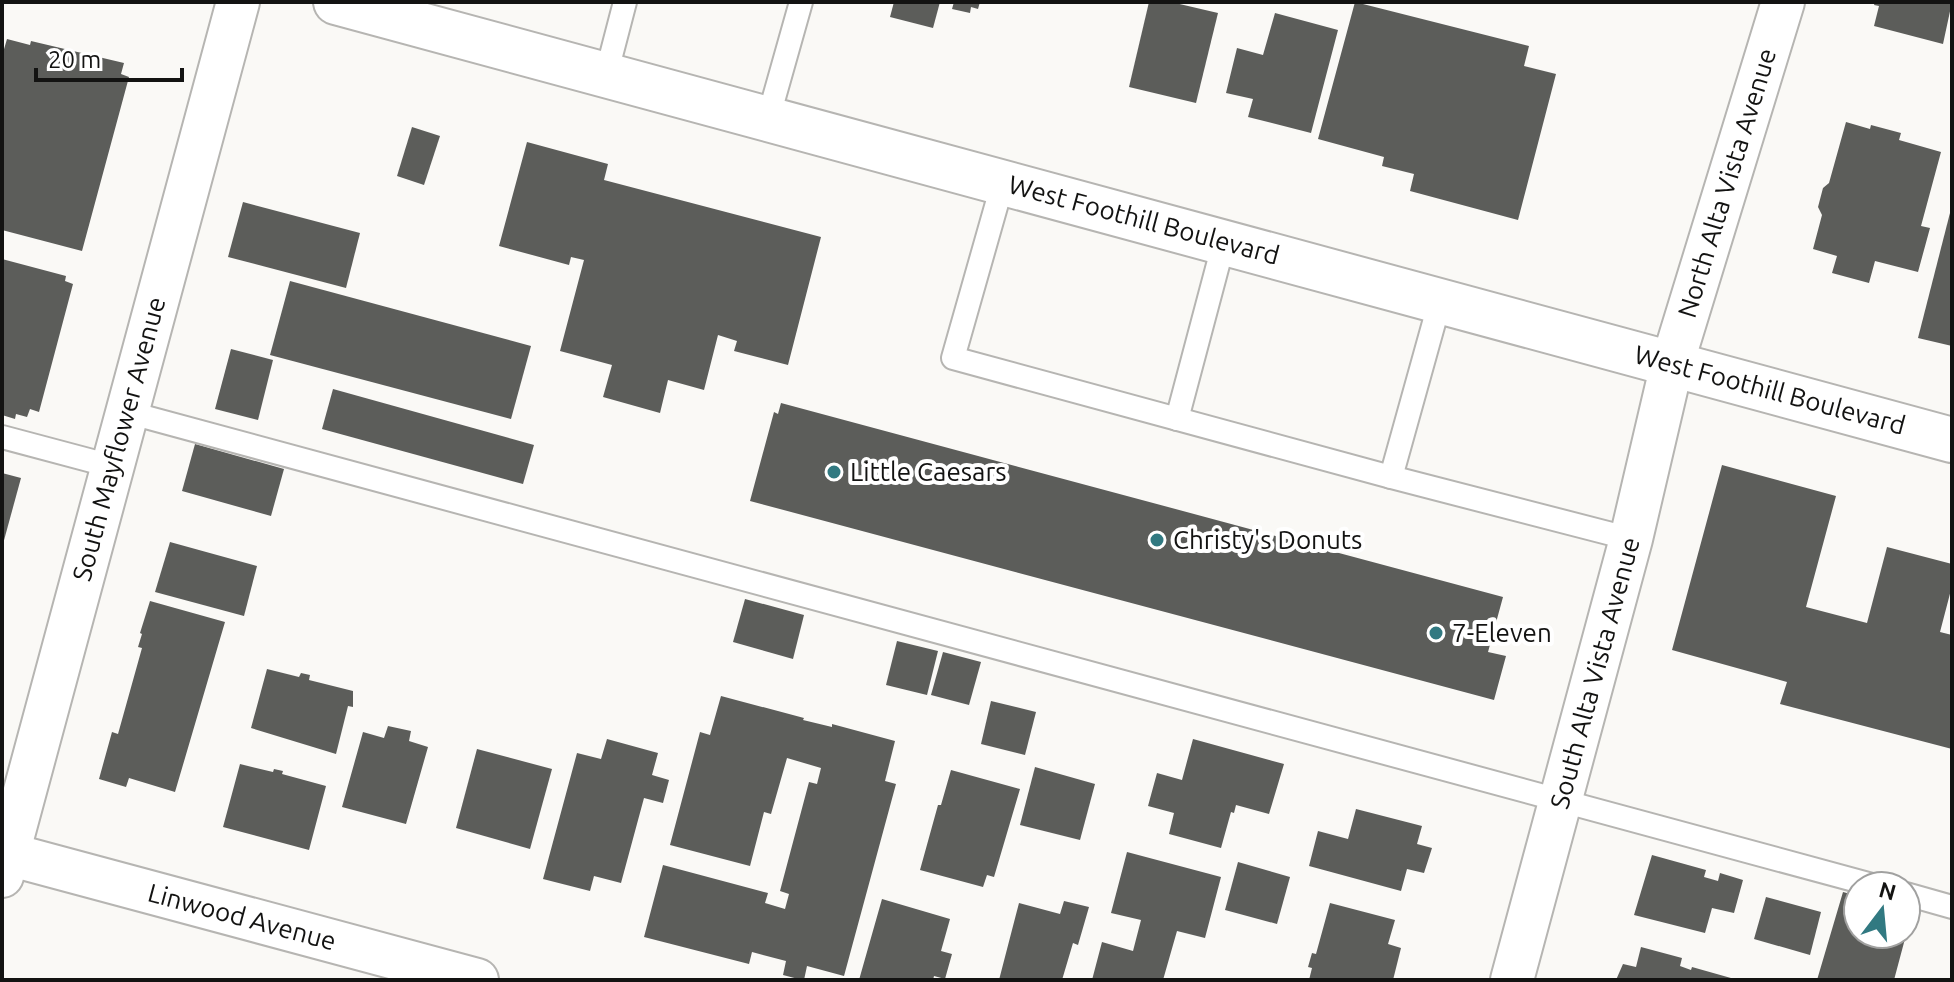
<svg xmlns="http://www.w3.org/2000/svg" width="1954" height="982" viewBox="0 0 1954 982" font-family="Ubuntu,sans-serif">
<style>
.building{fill:#5c5d5a}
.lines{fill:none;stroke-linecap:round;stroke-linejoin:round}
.service-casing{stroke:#b6b5b2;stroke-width:26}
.minor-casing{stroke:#b6b5b2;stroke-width:46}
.secondary-casing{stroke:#b6b5b2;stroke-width:48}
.service{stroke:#fff;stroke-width:22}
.minor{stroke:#fff;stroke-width:42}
.secondary{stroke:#fff;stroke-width:44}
.poi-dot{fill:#317981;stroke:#fff;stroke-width:3}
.labels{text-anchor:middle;stroke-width:8;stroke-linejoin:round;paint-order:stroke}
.street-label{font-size:26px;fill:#131312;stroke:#fff}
.poi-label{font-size:26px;fill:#131312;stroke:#fff;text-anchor:start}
</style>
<rect width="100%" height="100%" fill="#faf9f6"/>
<g class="building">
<path d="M894 2H940L933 28 890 17Z"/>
<path d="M954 2H980L978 9 971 7 970 13 952 9Z"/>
<path d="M1149 2H1171L1218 13 1196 103 1129 87Z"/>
<path d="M1355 2 1529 46 1524 66 1556 74 1518 220 1410 191 1414 174 1382 166 1384 157 1318 139Z"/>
<path d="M1875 2H1952L1943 44 1874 26 1879 6 1874 5Z"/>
<path d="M1275 13 1338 30 1311 133 1248 117 1253 99 1226 93 1237 48 1263 55Z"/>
<path d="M7 39 30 45 31 41 124 63 121 74 129 77 82 251 2 230V56Z"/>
<path d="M1846 122 1870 129 1871 125 1901 133 1899 140 1941 152 1921 226 1930 228 1918 272 1875 261 1869 283 1832 273 1837 256 1813 249 1822 215 1818 207 1823 188 1829 183Z"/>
<path d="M412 127 440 136 424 185 397 176Z"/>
<path d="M527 142 608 164 604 180 821 237 788 365 734 351 737 341 718 335 704 390 668 380 660 413 603 397 612 365 560 351 584 260 571 257 569 265 499 246Z"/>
<path d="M243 202 360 233 346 288 228 257Z"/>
<path d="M1951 209H1952V346L1918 338Z"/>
<path d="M2 259 66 276 65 281 73 284 39 412 30 409 27 417 16 414 15 419 2 415Z"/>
<path d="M290 281 531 346 511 419 270 355Z"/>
<path d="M231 349 273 360 258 420 215 409Z"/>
<path d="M333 389 534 445 523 484 322 429Z"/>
<path d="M781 403 1503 597 1488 652 1506 656 1494 700 750 501 774 412 778 414Z"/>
<path d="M195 444 284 469 271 516 182 491Z"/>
<path d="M1722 465 1836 496 1806 607 1867 623 1887 547 1952 564V586L1940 632 1952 635V749L1780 704 1787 682 1672 650Z"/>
<path d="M2 473 21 478 3 544 2 543Z"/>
<path d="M170 542 257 566 244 616 155 592Z"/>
<path d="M745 599 804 615 793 659 733 642Z"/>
<path d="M150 601 225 622 175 792 129 778 126 787 99 779 112 732 118 734 142 648 138 647 142 634 140 633Z"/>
<path d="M897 641 938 651 927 695 886 685Z"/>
<path d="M943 652 981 662 969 705 931 695Z"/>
<path d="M267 669 299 677 301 673 310 675 309 680 353 691V707L348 706 336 754 251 728Z"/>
<path d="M721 696 804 718 803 720 832 727V724L895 741 885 781 896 784 844 976 807 966 804 980H802L783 975 786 961 752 952 749 964 644 937 663 865 768 893 765 903 785 909 789 894 780 891 809 782 817 784 821 768 787 758 771 814 764 812 750 866 670 845 700 732 710 735Z"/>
<path d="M991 701 1036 712 1025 755 981 744Z"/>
<path d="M388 726 411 731 409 741 428 747 406 824 342 807 363 732 384 738Z"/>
<path d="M607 739 658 753 652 775 669 780 663 803 644 798 621 883 594 876 590 891 543 879 577 753 601 759Z"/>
<path d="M1193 739 1284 764 1269 814 1236 805 1234 813 1231 812 1221 848 1169 834 1174 813 1148 806 1157 773 1182 780Z"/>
<path d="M477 749 552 769 530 849 456 828Z"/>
<path d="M240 764 273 772 274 769 283 771 282 774 326 786 309 850 223 827Z"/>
<path d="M1035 767 1095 784 1080 840 1020 825Z"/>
<path d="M951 770 1020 789 994 877 987 875 983 887 920 870 938 805H941Z"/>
<path d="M1356 809 1422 826 1417 844 1432 848 1424 873 1407 869 1401 891 1309 866 1318 831 1348 839Z"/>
<path d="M1127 852 1221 877 1205 938 1177 931 1163 980H1092L1102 942 1133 951 1141 920 1111 913Z"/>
<path d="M1652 855 1706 870 1704 877 1718 881 1720 873 1743 880 1734 913 1712 908 1705 933 1634 915Z"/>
<path d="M1238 862 1290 877 1277 924 1225 910Z"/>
<path d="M1843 892 1858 896V934L1906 935 1894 980H1817Z"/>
<path d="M1766 897 1821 912 1810 955 1754 939Z"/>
<path d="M882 899 950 919 941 951 952 954 945 979 934 976 933 980H859Z"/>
<path d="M1064 901 1089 907 1078 945 1073 943 1062 980H999L1019 903 1060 914Z"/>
<path d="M1330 903 1395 920 1388 944 1401 948 1393 980H1309L1312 968 1308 967 1312 953 1316 954Z"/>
<path d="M1641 947 1682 958 1680 966 1691 970 1692 967 1738 980H1616L1623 964 1636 967Z"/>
</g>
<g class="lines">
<g class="service-casing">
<g id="service">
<path d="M606 75 625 2"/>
<path d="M768 119 801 2"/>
<path d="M1003 182 953 358 1391 477 1631 539"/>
<path d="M127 412 1876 886"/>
<path d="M1177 419 1224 242"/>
<path d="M2 437 111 466"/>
<path d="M1391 477 1440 301"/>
<path d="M1906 894 1952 907"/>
</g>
</g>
<g class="minor-casing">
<g id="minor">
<path d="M8 854 477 980"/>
<path d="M2 876 238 2"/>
<path d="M1512 980 1631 539 1672 364 1783 2"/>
</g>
</g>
<g class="secondary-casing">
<path id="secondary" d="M336 2 1952 440"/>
</g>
<use href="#service" class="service"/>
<use href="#minor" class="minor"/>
<use href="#secondary" class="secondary"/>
</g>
<g class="poi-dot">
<circle cx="834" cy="472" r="8"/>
<circle cx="1157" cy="540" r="8"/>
<circle cx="1436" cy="633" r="8"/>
</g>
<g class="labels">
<g class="street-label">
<text transform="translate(1727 183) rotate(-73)" y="9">North Alta Vista Avenue</text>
<text transform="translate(1144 220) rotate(15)" y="9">West Foothill Boulevard</text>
<text transform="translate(1770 390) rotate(15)" y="9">West Foothill Boulevard</text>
<text transform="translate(119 439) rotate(-75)" y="9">South Mayflower Avenue</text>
<text transform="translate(1595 673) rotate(-75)" y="9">South Alta Vista Avenue</text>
<text transform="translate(242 917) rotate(15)" y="9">Linwood Avenue</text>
</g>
<g class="poi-label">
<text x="850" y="481">Little Caesars</text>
<text x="1173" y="549">Christy's Donuts</text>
<text x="1452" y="642">7-Eleven</text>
</g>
</g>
<rect width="1954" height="982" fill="none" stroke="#131312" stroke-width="8"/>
<g transform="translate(1882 910) rotate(16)"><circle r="38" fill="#ffffff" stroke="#a1a1a0" stroke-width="2"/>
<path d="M0-6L14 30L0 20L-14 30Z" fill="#317981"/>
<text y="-12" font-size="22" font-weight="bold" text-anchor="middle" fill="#131312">N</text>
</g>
<path d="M36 68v12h146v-12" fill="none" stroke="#131312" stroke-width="4"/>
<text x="48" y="68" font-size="24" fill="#131312" stroke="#ffffff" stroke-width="6" paint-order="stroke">20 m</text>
</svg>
